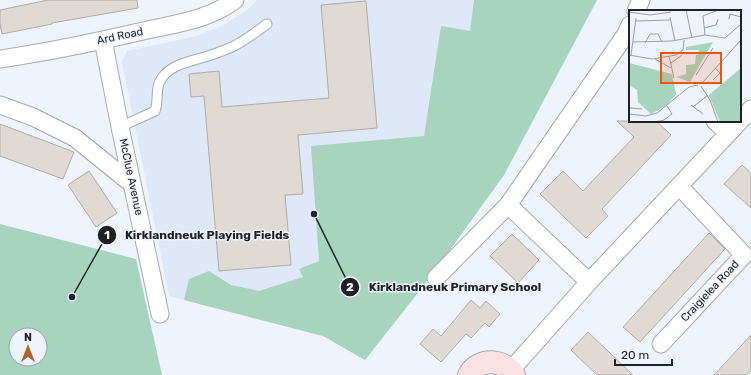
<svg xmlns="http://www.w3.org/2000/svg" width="751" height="375" font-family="Rubik,sans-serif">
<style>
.built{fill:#dfe8f6}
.green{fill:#a6d4be;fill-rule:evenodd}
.building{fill:#dfdad3;stroke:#b1aca6}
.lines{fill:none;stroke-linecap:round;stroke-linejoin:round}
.lane-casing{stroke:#a6aab1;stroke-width:11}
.street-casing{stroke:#a6aab1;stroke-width:19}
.secondary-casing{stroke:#a6aab1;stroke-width:24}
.lane{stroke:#fff;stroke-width:9}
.street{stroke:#fff;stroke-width:17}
.secondary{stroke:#fbe0e4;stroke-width:22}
.labels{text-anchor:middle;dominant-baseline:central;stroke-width:3;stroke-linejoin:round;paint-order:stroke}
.street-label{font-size:11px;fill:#1f2124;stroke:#eff3fb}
.inset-road{fill:none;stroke:#9c9fa5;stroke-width:1}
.view{fill:#e8590c;fill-opacity:0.15;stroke:#e8590c;stroke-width:2}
.inset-edge{fill:none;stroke:#1f2124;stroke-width:2}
.leader{fill:none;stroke:#1f2124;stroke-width:1.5}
.callout-dot{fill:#1f2124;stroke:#eff3fb;stroke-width:1.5}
.mark-label{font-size:12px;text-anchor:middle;font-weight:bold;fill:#fff}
.callout-label{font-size:12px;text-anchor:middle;font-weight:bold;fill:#1f2124;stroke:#eff3fb;stroke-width:3;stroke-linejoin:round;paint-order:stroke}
</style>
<rect width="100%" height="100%" fill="#eff3fb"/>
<path class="built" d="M257,0H597L504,175L365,360L323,336L169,296L122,62L127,51L196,36L222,26L247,10Z"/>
<path class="green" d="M474,0H597L504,175L432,275L365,360L323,336L184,300L189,279L209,271L231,285L259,291L303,277L299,269L319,261L311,146L424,136L441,26L470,31Z
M0,224L136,259L162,375H0ZM16,335H40V359H16Z"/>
<path class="building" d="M48,0H137L138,8L52,23V24L2,34L0,24V10Z
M366,1L377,128L298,135L303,194L285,195L291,265L219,271L204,96L191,97L189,74L219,71L222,107L329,98L321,5Z
M617,121H656L671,135L602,209L608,216L586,238L540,194L563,171L583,191L634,137Z
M0,124L74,152L63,179L0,156Z
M742,165L751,173V208L724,184Z
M89,171L117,213L96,227L68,185Z
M709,233L725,249L640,342L623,327Z
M512,234L539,260L518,283L490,256Z
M471,300L480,308L486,301L500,314L489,327L485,323L471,338L466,334L441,362L420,344L433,329L441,336Z
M588,332L633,375H597L571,350Z
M751,335V371L747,375H714Z"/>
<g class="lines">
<g class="lane-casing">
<path id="lane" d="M120,127L155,111C159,101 155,91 160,81C169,64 192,61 208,56C217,53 226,50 234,46C246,40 256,32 267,24"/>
</g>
<g class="street-casing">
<path id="street" d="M636,11L641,0
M103,40L120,127L160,314
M0,59C48,52 96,42 143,31C174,24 209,20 235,0
M0,105L33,117L75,138L132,184
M715,121L728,133
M740,121L751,109
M508,205L589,282
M436,278L508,205L626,34L630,25
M661,344L744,255L679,186
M511,370L589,282L740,121"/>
</g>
<g class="secondary-casing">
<path id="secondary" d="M469,375C479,357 504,359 514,375"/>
</g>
<use href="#lane" class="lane"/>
<use href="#street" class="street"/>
<use href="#secondary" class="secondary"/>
</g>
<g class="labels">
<g class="street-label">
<text transform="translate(120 36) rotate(-12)">Ard Road</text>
<text transform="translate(131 177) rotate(78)">McClue Avenue</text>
<text transform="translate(710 291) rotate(-47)">Craigielea Road</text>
</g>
</g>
<g transform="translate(629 10)">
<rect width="112" height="112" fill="#eff3fb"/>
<path d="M84,32L61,72L47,67L57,64V55L66,54L67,45H69L70,40H57V37ZM0,53L43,64L47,84L38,95L22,104L9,92L8,80L0,75ZM112,58V112H91L80,85Z" fill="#a6d4be"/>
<path class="inset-road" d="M57,0L63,28M0,2L21,5L42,2M41,7L46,31M100,9L101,4L112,7M7,11L41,10M75,18L87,15L89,9M76,25L74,6L89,0M96,28L112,14M4,32L43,31L76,25L96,28M16,33L21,24H29L33,32M0,45L23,49L47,45L54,40L55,30M2,45L7,8M40,46L45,68M26,49L42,58M42,53L53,45M67,65L84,38M84,70L91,63L86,58M73,73L112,30M72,76L81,90L89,112M62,95L74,104M64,97L79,85M1,98L13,99M0,104L17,106L28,103L60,77L69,75M26,112L35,110L43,104L38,96"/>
<path class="view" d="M32,43H92V73H32Z"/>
<rect width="112" height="112" class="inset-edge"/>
</g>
<path class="leader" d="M72 297L107 235M314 214L350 287"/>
<g class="callout-dot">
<circle cx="72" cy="297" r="4"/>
<circle cx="314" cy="214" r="4"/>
<circle cx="107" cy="235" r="10"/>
<circle cx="350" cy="287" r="10"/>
</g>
<g class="mark-label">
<text x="107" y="239">1</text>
<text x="350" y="291">2</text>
</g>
<g class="callout-label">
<text x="207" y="239">Kirklandneuk Playing Fields</text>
<text x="455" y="291">Kirklandneuk Primary School</text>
</g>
<g transform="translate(28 347)"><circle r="19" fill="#eff3fb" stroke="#9c9fa5"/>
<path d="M0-3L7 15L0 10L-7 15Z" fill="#a86732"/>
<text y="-6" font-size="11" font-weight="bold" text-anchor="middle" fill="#1f2124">N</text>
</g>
<path d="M615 359v6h57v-6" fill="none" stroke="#1f2124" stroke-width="2"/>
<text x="621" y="359" font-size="12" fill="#1f2124" stroke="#eff3fb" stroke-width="3" paint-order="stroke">20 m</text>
</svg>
